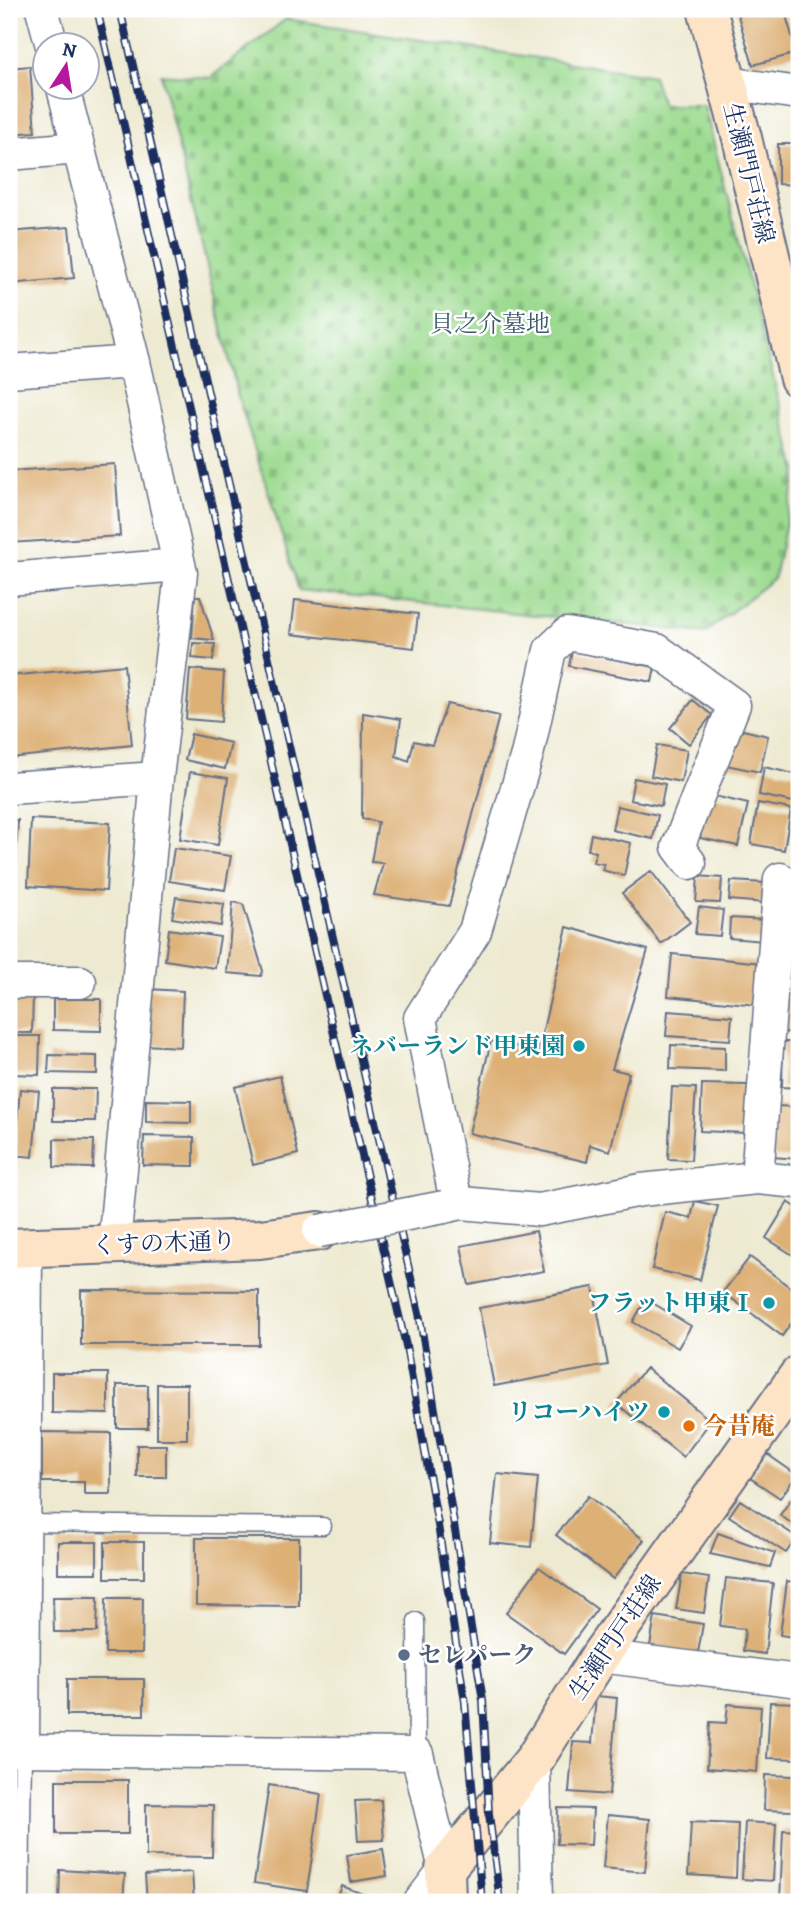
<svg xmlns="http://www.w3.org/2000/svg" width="808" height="1911" font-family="Alegreya,'Noto Serif JP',serif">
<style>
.cemetery{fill:url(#cemetery-stones);stroke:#5c8577;stroke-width:2}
.building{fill:#ddb076}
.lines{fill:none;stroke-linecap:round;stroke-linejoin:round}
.lane-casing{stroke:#657087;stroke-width:19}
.street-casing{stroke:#657087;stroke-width:35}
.secondary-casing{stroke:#657087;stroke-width:42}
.lane{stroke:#fff;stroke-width:16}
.street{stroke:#fff;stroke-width:32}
.secondary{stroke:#fee4c6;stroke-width:38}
.rail-casing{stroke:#1b2f5e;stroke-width:8}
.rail{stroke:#fff;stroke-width:5;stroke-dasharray:16;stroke-linecap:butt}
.street-bridge-casing{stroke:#657087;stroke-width:35;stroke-linecap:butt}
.street-bridge{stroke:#fff;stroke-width:32}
.culture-dot{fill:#0f9aa8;stroke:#fff;stroke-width:2.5}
.food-dot{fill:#e8710a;stroke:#fff;stroke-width:2.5}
.service-dot{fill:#5c6f8a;stroke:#fff;stroke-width:2.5}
.labels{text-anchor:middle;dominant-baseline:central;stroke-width:5;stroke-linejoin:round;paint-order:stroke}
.street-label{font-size:24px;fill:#1b2f5e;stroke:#fff}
.park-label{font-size:24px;fill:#3b5a6a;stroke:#fff}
.culture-label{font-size:24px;font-weight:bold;fill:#0d838f;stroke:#fff;text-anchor:end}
.food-label{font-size:24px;font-weight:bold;fill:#c56008;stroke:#fff;text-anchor:start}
.service-label{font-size:24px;font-weight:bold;fill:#4e5e75;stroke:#fff;text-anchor:start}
</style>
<defs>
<pattern id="cemetery-stones" width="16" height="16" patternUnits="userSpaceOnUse" patternTransform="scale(1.75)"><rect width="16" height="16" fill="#9cdb90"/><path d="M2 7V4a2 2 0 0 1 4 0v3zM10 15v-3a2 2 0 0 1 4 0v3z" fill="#86bc7f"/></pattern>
</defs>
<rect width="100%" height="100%" fill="#fff"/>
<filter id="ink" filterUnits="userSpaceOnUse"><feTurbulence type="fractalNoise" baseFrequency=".0143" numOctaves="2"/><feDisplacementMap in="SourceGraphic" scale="14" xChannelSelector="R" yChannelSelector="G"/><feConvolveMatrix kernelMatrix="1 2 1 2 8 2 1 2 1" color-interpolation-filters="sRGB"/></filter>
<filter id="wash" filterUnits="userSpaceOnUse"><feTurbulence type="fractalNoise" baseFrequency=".00686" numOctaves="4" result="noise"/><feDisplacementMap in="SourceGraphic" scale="28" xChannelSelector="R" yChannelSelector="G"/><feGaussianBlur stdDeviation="1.57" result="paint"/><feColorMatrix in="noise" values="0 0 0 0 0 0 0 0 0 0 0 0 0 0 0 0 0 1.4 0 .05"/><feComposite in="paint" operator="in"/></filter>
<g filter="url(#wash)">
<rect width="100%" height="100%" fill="#eeead2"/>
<path class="cemetery" d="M286,19L653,76L662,105H704L797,471L774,578L705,633L299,590L238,396L161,74L210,78Z"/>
<g id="blocks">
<path class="building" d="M736,9H784L797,53L753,65Z
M30,66L35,132L9,134V68Z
M778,144H799V185L778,184Z
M69,227L74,278L9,284V232Z
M115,464L120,536L9,543V471Z
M195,596H200L214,640L192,638Z
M295,600L418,614L414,648L291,634Z
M193,643L215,644L213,660L192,658Z
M572,651L655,667L652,682L569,666Z
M124,665L132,745L9,758V676Z
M190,669L224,672L221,722L186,719Z
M693,700L712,715L689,744L670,728Z
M447,704L499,716L449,906L374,895L383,863L371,862L378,822L362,819L363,713L401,719L396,756L409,761L414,741L432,745Z
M743,730L768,736L760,772L726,765L730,747Z
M191,734L231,743L225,769L185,760Z
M657,745L687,750L681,782L651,776Z
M764,767L799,775L793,802L759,795Z
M190,772L228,778L218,845L180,839Z
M634,778L665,784L661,806L630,800Z
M710,795L748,804L738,846L700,838Z
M758,803L791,809L784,850L751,844Z
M617,806L658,815L653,839L612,830Z
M31,819L110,823L106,891L28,886Z
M9,820H18L15,866H9Z
M591,834L631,843L624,876L602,870L604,864L593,862L596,852L588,850Z
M174,848L231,856L225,890L169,881Z
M651,871L690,922L661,944L622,893Z
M698,876L722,878L720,903L696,902Z
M731,881L766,883L765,903L729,900Z
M176,897L224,904L221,926L172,918Z
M233,902L243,904L263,971L261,976L227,973Z
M699,907L723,910L720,936L695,934Z
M792,907H799V951L791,950Z
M730,918L766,920L764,941L729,938Z
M567,927L648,950L612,1069L629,1073L610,1151L590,1145L587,1162L469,1133L491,1041L538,1051Z
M169,929L220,937L215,968L165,960Z
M672,954L762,963L757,1005L668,996Z
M788,958H799V989H787Z
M147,989L183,991L181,1047L144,1045Z
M9,994L33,995L32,1033H9Z
M784,996L799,997V1033L783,1032Z
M53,999H101V1031L53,1030Z
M668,1011L732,1016L730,1040L666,1036Z
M13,1036H40L39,1075L12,1074Z
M783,1042H799V1088L782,1087Z
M671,1045L725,1047V1071L670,1069Z
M49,1055L97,1056V1074L48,1073Z
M280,1076L298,1154L253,1165L235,1087Z
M702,1084L748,1085L746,1133L700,1131Z
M672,1087L696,1088L691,1160L668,1159Z
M20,1089L39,1091L33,1157L14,1155Z
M53,1089H96L95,1121H53Z
M146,1100L191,1101V1123L146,1122Z
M776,1106L799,1107V1159L772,1157Z
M144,1136L194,1137V1166L143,1165Z
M54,1139L94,1140L93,1168L54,1167Z
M695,1201L718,1206L700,1280L652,1269L665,1212L691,1218Z
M788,1202L799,1209V1259L766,1238Z
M536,1231L544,1271L469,1285L461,1246Z
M750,1257L799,1294V1312L782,1336L723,1292Z
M593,1287L608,1365L494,1386L479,1308Z
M81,1290L259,1291V1345H81Z
M646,1299L691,1326L678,1348L633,1322Z
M646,1368L711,1421L683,1457L616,1403Z
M52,1373H108V1414L52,1413Z
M157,1384H187V1439H157Z
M117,1385H148V1428H117Z
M42,1432L111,1433V1494H84V1482H42Z
M137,1445H166V1477H137Z
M767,1454L797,1475L780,1498L750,1478Z
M497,1474L538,1478L531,1547L490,1543Z
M799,1488V1521L795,1526L780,1515Z
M588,1496L644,1540L613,1579L556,1535Z
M740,1500L797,1537L786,1553L729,1516Z
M718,1533L775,1553L770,1567L710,1554Z
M196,1538H299V1606L196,1605Z
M58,1542H97V1573H58Z
M105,1542H144V1578H105Z
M539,1567L597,1609L564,1654L506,1613Z
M682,1574L709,1578L704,1613L676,1609Z
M726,1578L773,1583L765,1654L743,1651L745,1629L720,1626Z
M787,1581L799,1583V1638L780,1635Z
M53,1597H98L97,1632H54Z
M106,1598H143L142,1653H105Z
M655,1616L703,1624L698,1653L650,1646Z
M67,1679H144V1715H67Z
M596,1696L617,1698L609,1795L569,1792L573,1742L592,1743Z
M770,1702L799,1703V1759L767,1758Z
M728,1704L761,1707L757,1772L707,1768L710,1722L726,1723Z
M765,1775L794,1776L793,1811L764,1810Z
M56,1780H128V1834H56Z
M269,1785L321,1794L307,1891L254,1883Z
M381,1800L384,1840L358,1841L355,1801Z
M146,1804L213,1805L212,1857L146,1856Z
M558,1808L593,1809L591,1845L557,1844Z
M608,1815L650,1819L645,1872L603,1868Z
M691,1822L738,1824L736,1878L688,1875Z
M745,1822L776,1824L773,1881L742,1879Z
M783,1830L799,1831V1902H780Z
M383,1849L387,1876L351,1882L347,1855Z
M60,1870L125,1874L123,1902H59Z
M192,1872L194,1902H147L145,1875Z
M342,1886L373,1898L372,1902H336Z"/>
</g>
</g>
<g filter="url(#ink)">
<use href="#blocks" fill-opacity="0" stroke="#657087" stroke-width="2"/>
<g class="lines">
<g class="lane-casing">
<path id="lane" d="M24,1523L323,1526
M416,1621L417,1754
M21,1902L23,1751"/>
</g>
<g class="street-casing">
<path id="street" d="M42,9L52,46
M727,83L799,93
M63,88L134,362L181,573L157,778L114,1245
M9,154L78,148
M9,371L134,362
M9,579L179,565
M9,788L157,778
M9,982H80
M757,1178L780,879
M462,1203L454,1192L420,1018L475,931L528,751L550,650L567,634L657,650L734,705L678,847L690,863
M444,1207L462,1203L539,1210L641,1190L757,1178L799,1182
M600,1656L799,1681
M9,1750L417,1754L445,1869L420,1902
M23,1751L26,1248
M534,1760L537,1902"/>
</g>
<g class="secondary-casing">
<path id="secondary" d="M707,9L742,138L799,378
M9,1248L260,1239L319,1231
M446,1902L445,1869L534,1760L600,1656L799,1375"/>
</g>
<use href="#lane" class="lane"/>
<use href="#street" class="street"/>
<use href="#secondary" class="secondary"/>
<g class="rail-casing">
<path id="rail" d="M97,9L406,1346L438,1525L465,1702L482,1902
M120,9L419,1313L483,1700L489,1814L500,1902"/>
</g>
<use href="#rail" class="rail"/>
<g class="street-bridge-casing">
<path id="street-bridge" d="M319,1231L444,1207"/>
</g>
<use href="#street-bridge" class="street-bridge"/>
</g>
</g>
<g class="culture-dot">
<circle cx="579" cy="1046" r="7"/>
<circle cx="769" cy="1303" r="7"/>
<circle cx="664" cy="1412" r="7"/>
</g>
<circle class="food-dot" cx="689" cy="1426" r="7"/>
<circle class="service-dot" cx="404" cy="1655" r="7"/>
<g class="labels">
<g class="street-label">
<text transform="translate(749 173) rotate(76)">生瀬門戸荘線</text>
<text transform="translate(164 1243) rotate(-2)">くすの木通り</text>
<text transform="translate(615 1637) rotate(-56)">生瀬門戸荘線</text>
</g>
<g class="park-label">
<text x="490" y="324">貝之介墓地</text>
</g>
<g class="culture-label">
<text x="565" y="1046">ネバーランド甲東園</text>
<text x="755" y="1303">フラット甲東Ⅰ</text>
<text x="650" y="1412">リコーハイツ</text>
</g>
<g class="food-label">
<text x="703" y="1426">今昔庵</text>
</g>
<g class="service-label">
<text x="418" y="1655">セレパーク</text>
</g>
</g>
<rect width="808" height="1911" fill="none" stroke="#fff" stroke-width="35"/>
<g transform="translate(66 66) rotate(12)"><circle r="33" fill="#ffffff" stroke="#a4acbf" stroke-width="2"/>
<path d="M0-5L12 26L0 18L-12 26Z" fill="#b5179e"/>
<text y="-10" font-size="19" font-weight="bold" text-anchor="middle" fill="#1b2f5e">N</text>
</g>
</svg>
